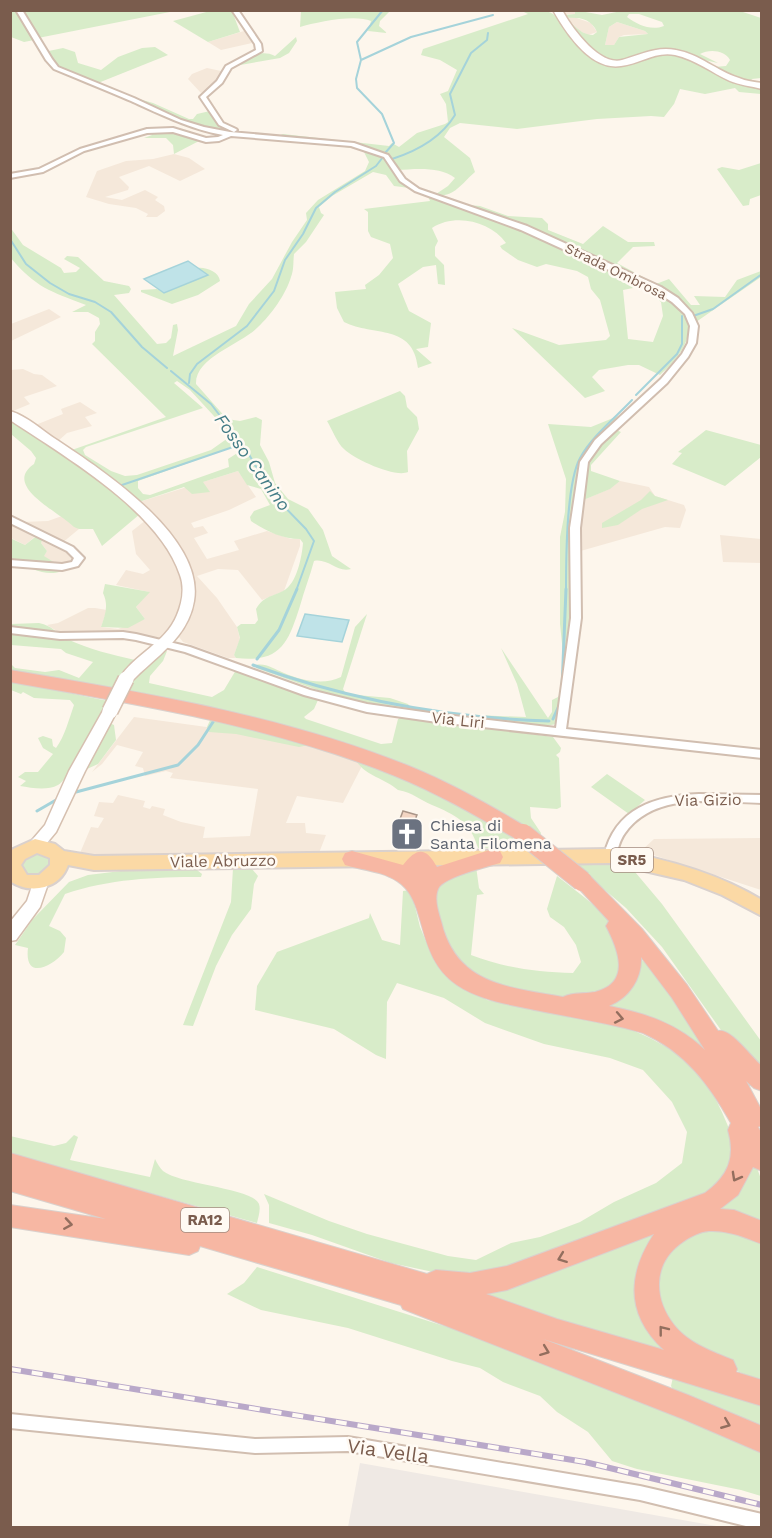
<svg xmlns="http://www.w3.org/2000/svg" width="772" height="1538" font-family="'Work Sans',sans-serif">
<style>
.residential{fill:#f5e8da}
.industrial{fill:#efe9e4}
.green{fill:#d8ecc9;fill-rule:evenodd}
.water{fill:#bfe3e8;stroke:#a5d3da;stroke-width:1.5}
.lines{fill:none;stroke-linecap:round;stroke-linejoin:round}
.stream-far1{stroke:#a5d3da;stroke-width:2}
.stream{stroke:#a5d3da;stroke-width:3}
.street-casing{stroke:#d1beb0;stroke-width:4}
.secondary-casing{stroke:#d6c0b0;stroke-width:3}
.primary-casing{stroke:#dad1cd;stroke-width:4}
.highway-casing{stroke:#dad1cd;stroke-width:2}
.street{fill:#fff;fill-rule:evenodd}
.secondary{fill:#fff;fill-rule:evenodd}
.primary{fill:#fbd9a5;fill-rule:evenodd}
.highway{fill:#f7b7a3;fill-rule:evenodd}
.rail-casing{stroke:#b9a8c9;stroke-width:6}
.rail{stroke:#fffaf3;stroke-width:4;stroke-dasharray:11;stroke-linecap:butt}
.secondary-bridge-casing{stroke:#d6c0b0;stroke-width:18;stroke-linecap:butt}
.highway-bridge-casing{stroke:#dad1cd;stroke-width:22;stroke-linecap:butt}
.secondary-bridge{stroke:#fff;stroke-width:15}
.highway-bridge{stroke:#f7b7a3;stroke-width:20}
.wall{fill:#d1b7a8}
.shaded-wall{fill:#aa9588}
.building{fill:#f3d5c3;stroke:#aa9588;stroke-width:1.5}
.oneway{stroke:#936e5e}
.labels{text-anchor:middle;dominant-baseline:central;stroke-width:5;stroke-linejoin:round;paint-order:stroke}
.far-street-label{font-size:14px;fill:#7a5c4d;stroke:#fffaf3}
.shield{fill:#fffaf3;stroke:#a28b7f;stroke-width:1.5}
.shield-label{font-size:15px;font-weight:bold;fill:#7a5c4d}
.street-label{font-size:16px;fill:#7a5c4d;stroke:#fffaf3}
.worship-label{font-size:16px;fill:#5b616d;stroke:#fffaf3;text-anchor:start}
.water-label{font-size:18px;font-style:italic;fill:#437c86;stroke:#fffaf3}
.near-street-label{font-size:20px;fill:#7a5c4d;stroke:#fffaf3}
</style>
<rect width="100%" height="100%" fill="#fdf6ec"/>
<path class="residential" d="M559,11H575L576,14H565L591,23L597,32L588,35L578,30L570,21L563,19Z
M617,22L645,31L648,34L624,35L619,37L614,45H605L609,27Z
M244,31L252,43L221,50L208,42Z
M207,68L221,71L220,78L218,82L201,93L188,79L192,74Z
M174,154L189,158L205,169L180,181L149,166L119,177L129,187L128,190L105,197L122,200L145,190L158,197L155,200L164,206L165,211L157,217H146L148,214L136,208L109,204L86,197L97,171L126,161L153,159Z
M49,309L61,317L11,341V324Z
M23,369L34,374L42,375L57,386L24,397L30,404L13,411L11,409V370Z
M80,402L97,413L85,417L92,426L67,433L57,442L33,426L63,414L61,409Z
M238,471L256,497L229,510L191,523L194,528L203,526L208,533L194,538L207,559L239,550L234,541L267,531L291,539H300V546L284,591L262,600L238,570L218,569L197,576L217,598L237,627L240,639L234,655L236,658H228L183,642L179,637L192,588L191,570L180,551L139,502Z
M620,481L649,487L655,496L684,505L686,510L680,528L665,527L577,552L581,501L609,489Z
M62,516L79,529L62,543L21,522L48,521Z
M10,520L37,533L77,555V559L60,567L43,556L47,551L41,543L43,538L41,535L38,534L25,545L11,538Z
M146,520L178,565L183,580L178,615L168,633L159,642L143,637L63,635L47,625L58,623L88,608H95L107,610L101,627L118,629L145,619L136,607L149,592L116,585L126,570L143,574L150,570L136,554L132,531Z
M720,535L761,539V563L723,562Z
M134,717L250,733L309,745L364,762L343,803L297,796L286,823H305L306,833L326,835L319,853L85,857L80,853L91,827L98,828L104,818L94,816L99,802L113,803L118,795L145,801L143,807L150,809L152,806L165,809L163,815L181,822L205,827L203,838L250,836L258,789L170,778L173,773L166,771L145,776L143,768L135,766L143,752L117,745L102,764L92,772Z
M761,838V890L641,851L654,839Z"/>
<path class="industrial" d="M360,1463L722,1527H348Z"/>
<path class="green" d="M575,10L602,15L626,10H737L761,18V78L752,79L750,82L732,76L714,67L726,66L730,60C725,50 709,49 700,54L718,63L658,50L615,62L597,56L563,19C575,23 578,34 593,35L597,32C591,18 579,17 565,18L563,15L575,14ZM629,14H639L662,22L664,26C651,31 638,25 627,17ZM617,22L645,31L648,34L619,37L614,45H605L609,27Z
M10,11H15L34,40L24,42L11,37Z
M20,11H175L38,38Z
M210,11H232L240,32L208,42L173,21Z
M301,11H390L380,21L379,26L387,33L368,31L371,21C355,14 317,22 300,27Z
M522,11C537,11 552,7 559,21L589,55L606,64L665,53L685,56L709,68L761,87V94L739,92L735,88L705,94L680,89L674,104L664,117L651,116L597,119L517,129L460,123L450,128L444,137L470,158L475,172C463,182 452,200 436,194L448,186L455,178C440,166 415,169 397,170L387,156L376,149L352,143L278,136L283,134L389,146L392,143L399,147L417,133L445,124L448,122L446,104L440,94L448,91L457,70L440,60L421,55L423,49L528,14Z
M296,37L297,41L289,53L280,58L229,67C243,60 259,48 275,56Z
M155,47L168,55L98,83L59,69L44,52L63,48L75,52L78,63L101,70L118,57L142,48Z
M132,97L153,103L189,119H193L197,114L210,111L215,121L232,130C203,136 158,110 132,97Z
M166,130L199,141L174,154L173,145L166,138H144L152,135L151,133Z
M234,135L349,145L384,158L394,174L410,188L394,186L386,175L373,172L332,196L319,207L321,213L324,215L306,242L294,254C293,262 294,270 291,277C286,294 271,315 258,327C242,344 195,357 196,384L227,419L240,421L256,417L262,420L260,445L269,462L275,483L288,499L308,509L323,530L332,556L351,569C337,573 328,558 314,561C310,576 304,591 300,606C288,643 281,663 236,658L234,655L240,638L237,627L241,624H255L258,620L256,609C264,596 271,597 283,591C297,584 302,556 303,543L300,539C282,539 266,531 251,521L250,517L254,511L270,505L261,489L247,485L238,471L203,482L210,492L192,494L184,487L139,502L69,451L166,417L92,344L95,341V332L100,324L99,318L88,312H72L86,305C50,291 36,288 10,257V227L23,245L61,268L64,273L76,272L80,268L64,259L67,256L78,257L104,281L129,286L131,289L129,293L114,295L157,344L166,343L171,338L173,325L177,324L178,330L173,356L236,326L249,304L272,279L292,242L307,220L306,213L318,200L365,171L369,162L363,150C332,144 249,132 221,140ZM177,381L190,390L224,427L223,430L228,438L211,450L137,475L125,476L111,471L85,455L83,450L86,447L203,408L174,383ZM231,442L239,452L228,459L229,467L150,495L143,494L138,488V481L233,447Z
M761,163V195L750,199L749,205L743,206L717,169L722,167L739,170Z
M427,194L523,228L667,298C704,322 687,351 660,375L639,365H628L599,370L592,377L605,391L585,398L512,328L559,345L606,340L610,336L600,300L591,289L588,277L577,271L546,264L537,267L518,260L502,249L500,246L506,243C490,221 455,213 432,228L438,241L435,247V256L444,265L445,285L438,284L436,265L423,267L398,284L409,311L431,323L428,347L416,349L432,363L418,368C413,323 374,337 344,322L337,308L335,292L366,289L365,285L379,275L393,258L390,244L371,237L368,231V212L364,209L430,201ZM638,287L646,289L661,302L663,316L653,342L628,339L623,290Z
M468,205L480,206L508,216L542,218L548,224V230L583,244L603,226L628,242H654L655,246L633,247L617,263L656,284L669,279L691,305H700L694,296L725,297L737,280L761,271V277L696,322L667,293L545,234Z
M198,268C206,267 219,272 220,281L198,295L172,304L141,292V290L157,289L164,293L208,275Z
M400,391L405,396L407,407L417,417L419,429L407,451L408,472C395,478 354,459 344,449C337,443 332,429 327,421Z
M10,416L106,484L140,514L102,546L93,529H79L74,527C58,511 2,486 34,464L36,458L31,451L11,434Z
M618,416L581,462L576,478L570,545L569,642L565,673L560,624V537L565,512L566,479L548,424L591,427Z
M614,429L621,432L591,465V471L620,481L610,489L581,501L585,463Z
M706,430L761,445V457L725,486L672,464L682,453L678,452Z
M650,491L655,496L668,500L642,509L618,525L602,528V523L641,500Z
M39,534L43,538L41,543L47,551L44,556L63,568L72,566C47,582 37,566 11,565L10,538L25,545Z
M105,584L150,592L136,607L145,619L128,628L101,627C105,615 109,606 103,593Z
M367,614L343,689L346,694L390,698L408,704L411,708L474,715L526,717L517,684L501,648L548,718L552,712V700L558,697L563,690L557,724L545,726L523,724L395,709L337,697L256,668V665C266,663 274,669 284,673C301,680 323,686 341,677L355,627Z
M39,623C53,626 56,633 67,639C88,649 113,655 135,660L114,691L11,672L10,663L15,668L45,672L59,670L79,678L93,662L66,653L61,649L11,645V624Z
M167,651L163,661L150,676L149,683L212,697L224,690L236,670L318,700L314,709L304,717L306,719L381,744L392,743L398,719L403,716L553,737L561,748L560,752L556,755L559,758L561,807L557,809L530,807L531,818L541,833L540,836L437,781L123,692C133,676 148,654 167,651Z
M10,681L108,701C99,719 72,777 58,785C47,791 32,788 20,786L26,781L18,777L25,772H38L53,754L43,748L38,738L43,736L52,739L53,746L56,748C65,736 69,719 74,705L70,700L34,698L23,692L21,694L11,690Z
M211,718L309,745L299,747L236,734L209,732L207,727Z
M107,722L114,725L116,740L98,764L87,769L83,767Z
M354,757C415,778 473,811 527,847L478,848C470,821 455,815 432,805C418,799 414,793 398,790C383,777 363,776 354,757Z
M607,774L645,800L629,814L591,787Z
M33,853L47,856C56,868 41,875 30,876L20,868L22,861Z
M572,862L630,866L662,904L761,1041V1075L733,1047L662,947L626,908Z
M476,866L479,888L484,894L477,895L471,955C505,968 537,972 573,973L581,962L576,945L564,927L550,917L547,909L557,876C578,893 619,920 624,948C626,958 618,975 615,985L578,1001L514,991L459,967L437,931L434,883Z
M233,868L252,869L258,876L254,884L251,909L232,935L216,966L193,1026L183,1025L231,902Z
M197,870L202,874L201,877C154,877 109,879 65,894L49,926L60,931L66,938L64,952C51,968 24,980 28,948L15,945L33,919L69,882L88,875L121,871Z
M411,890L420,927L431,953L450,977L487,1000L629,1029C651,1037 684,1055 699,1073C717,1096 730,1129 739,1156L718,1191L499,1274L466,1279L391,1263L312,1235L269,1223V1205L264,1194L329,1221L367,1234L448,1256L476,1260L511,1243L540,1237L580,1222L614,1202L656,1183L682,1163L687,1132L672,1102L643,1070L610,1058L544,1044L485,1023L444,998L397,983L387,1002L386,1059L376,1055L334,1029L255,1010L257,986L277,952L369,918L370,913L382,940L400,945L403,891Z
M638,957C674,984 693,1029 715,1067L592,1006Z
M74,1135L78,1137L70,1160L150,1177L155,1159C157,1163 160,1168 163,1171C181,1185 253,1188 259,1204C261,1210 258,1218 257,1223L11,1154L10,1136L54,1146L66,1143Z
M749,1146L761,1179V1229L701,1210Z
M666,1227L648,1245L638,1266L637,1303L671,1352L465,1295Z
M706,1230L742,1232L761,1243V1379L749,1376L705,1358L679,1342L655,1289L662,1261L685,1237Z
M257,1267L511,1347L761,1451V1496L741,1490L637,1469L612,1461L588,1432L557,1412L540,1396L503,1382L480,1368L452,1361L348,1328L261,1310L227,1294L244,1283Z
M673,1377L761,1403V1434L676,1395L671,1386Z"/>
<path class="water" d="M188,261L208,275L164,293L144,279Z
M305,614L349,620L342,642L297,636Z"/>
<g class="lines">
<path class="stream-far1" d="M361,60L357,42L383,10
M385,153L394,143L382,114L357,88L356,79L361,60L411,37L493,15
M392,159C417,151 441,138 455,115L450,94L471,53L487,40L488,33
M10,239L26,264L50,283L69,294L95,302L111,312L142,347L167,368
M693,316L713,309L762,274
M171,371L211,404L247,451L271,493L306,529L314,541L296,591
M189,383L190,374L197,364L247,326L274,291L285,260L303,234L316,208L335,192L376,166L383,157
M636,395L677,354L682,344V316
M122,485L233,447
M566,591C566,560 566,484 580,458C592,436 615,418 632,400"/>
<path class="stream" d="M257,659L279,630L297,589
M253,665C349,700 446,718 549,721
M562,688L566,589
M553,719L561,701
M76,792L178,765L198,745L213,722
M37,811L56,800"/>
<g class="street-casing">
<path id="street" d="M16,10H22L52,59L58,67L134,98L181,120L204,127L230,132L354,143L388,155L405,179L419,189L527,226L661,287L678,298L692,313L698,326L696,343L688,357L667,383L601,444L588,462L580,528L581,618L566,729L762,750V758L437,722L367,712L304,695L185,652L136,640L123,638L60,639L10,633V627L60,633L123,632L136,634L190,647L310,690L367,704L437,714L556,728L571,618L570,528L580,462L595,440L661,379L682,354L688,343L690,326L685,314L672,302L655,291L521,230L415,191L400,181L384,157L351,146L231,136L219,141L206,142L173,132L147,133L84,151L43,172L10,178V174L39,169L80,149L147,129L173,128L206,138L218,137L223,135C190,129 162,115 131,101C106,90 80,80 54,69L46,60Z
M232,10H238L261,44L262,51L231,68L222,83L206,97L223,123L236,129L237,130L234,132L219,125L200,97L217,81L226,66L256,50L255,44Z
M10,516L73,547L84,558L78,566L62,570L10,566V560L62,564L72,562L74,558L67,551L10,523Z
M699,794L762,795V803C716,802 655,791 625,833C619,841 618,850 614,859H606L604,856C615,808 655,796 699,794Z
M10,1414L255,1439L348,1437L640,1486L762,1514V1528H754L640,1500L348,1451L255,1453L10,1428Z"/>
</g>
<g class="secondary-casing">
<path id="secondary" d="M553,10H562C572,28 599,66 622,60C640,55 656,46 676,50C699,54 717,71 739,78C746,81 754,82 762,83V89C751,86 739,85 730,81C712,73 695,59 675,55C655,51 640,64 621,66C591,71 566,33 553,10Z
M10,411C27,416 43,431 57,440C102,470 205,537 194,601C188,638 155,657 131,682H121L119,679C134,654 166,643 177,615C182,603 185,588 180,575C159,511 64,456 10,420Z
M110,706L117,711L85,771L56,832L41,850H29L27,846L45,825L69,771L105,707Z
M41,875L47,877L49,881L40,907L16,940L10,941V922L27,901L35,877Z"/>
</g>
<g class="primary-casing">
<path id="primary" d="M35,839L55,844L64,851L94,856L610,849C662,858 716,872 762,900V916L722,895L684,880L610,863L94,870L68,865C60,889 30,895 10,881V853L13,849ZM37,853L50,858V865L39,875H27L21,865L25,859Z"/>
</g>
<g class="highway-casing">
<path id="highway" d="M10,670C145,693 281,715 409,766C451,783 491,806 530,829L533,834L530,839L523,842L516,839C477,816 437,793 395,776C272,726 141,705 10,682Z
M493,849L500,851L503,857L500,863C487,867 443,877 438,889C434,899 438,911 441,921C456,985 508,987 563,997C573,992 584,994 595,992C632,983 618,949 606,926L609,921L572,881L575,875L582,873L589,875L642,929L687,985L718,1031C730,1027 751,1057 762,1066V1091L754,1088L746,1081L762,1111V1125L758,1127L762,1134V1171L753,1167L738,1195L720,1209L734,1210L762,1221V1244C744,1237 728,1230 709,1231C698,1232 688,1238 680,1244C652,1265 654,1300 674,1325C688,1343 713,1352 733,1360L737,1369L736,1372L762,1380V1406L543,1339L688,1395L762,1426V1453L683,1419L403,1309L401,1305L200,1246L198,1251L189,1255L10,1227V1205L106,1219L10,1191V1153L427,1274L436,1270L470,1273L507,1266L705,1193C728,1176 736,1158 728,1130L731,1123C709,1084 685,1052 643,1033C609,1023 574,1018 540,1011C512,1005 481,1001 457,985C414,955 429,901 397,881C382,871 362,870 345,865L342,859L345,853L352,851L403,865C417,847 426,847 437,867ZM641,957L672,998L705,1050C678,1024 645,1013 609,1006C629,998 642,979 641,957ZM654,1234C627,1275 626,1315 664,1350L557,1319L486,1294L507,1290Z"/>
</g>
<use href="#street" class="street"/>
<use href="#secondary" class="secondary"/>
<use href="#primary" class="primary"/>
<use href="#highway" class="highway"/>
<g class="rail-casing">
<path id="rail" d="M10,1369L585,1462L762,1505"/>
</g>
<use href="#rail" class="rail"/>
<g class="secondary-bridge-casing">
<path id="secondary-bridge" d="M110,711L126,679"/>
</g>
<g class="highway-bridge-casing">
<path id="highway-bridge" d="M523,834L582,881"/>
</g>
<use href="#secondary-bridge" class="secondary-bridge"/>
<use href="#highway-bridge" class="highway-bridge"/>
</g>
<path class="wall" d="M397,827L417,828L410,843L397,840Z"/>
<path class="shaded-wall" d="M417,815V828L410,843V830Z"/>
<path class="building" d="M403,811L417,815L410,830L397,827Z"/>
<defs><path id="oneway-chevron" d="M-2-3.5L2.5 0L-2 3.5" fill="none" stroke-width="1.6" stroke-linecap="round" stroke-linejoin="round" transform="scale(1.5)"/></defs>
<g class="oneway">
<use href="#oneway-chevron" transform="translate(619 1018) rotate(11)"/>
<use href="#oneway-chevron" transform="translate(736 1177) rotate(119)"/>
<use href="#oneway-chevron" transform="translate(68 1224) rotate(9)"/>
<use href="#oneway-chevron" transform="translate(562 1258) rotate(159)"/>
<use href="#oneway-chevron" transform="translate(663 1330) rotate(-128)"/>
<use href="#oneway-chevron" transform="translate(545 1351) rotate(21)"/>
<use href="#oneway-chevron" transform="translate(726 1424) rotate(22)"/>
</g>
<defs>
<g id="church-square" transform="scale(1.725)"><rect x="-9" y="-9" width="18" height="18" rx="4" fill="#6b7280" stroke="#fffaf3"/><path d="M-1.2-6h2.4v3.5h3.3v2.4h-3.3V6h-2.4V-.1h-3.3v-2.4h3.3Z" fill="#fff"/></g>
</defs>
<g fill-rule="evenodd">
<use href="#church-square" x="407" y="834"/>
</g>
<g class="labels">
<g class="far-street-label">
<text transform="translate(616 271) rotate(26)">Strada Ombrosa</text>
</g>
<g class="shield">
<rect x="611" y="848" width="42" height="24" rx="4.5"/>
<rect x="181" y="1208" width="48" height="24" rx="4.5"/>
</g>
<g class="shield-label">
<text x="632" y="860">SR5</text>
<text x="205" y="1220">RA12</text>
</g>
<g class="street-label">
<text transform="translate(458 720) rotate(6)">Via Liri</text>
<text transform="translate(708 800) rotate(-1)">Via Gizio</text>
<text transform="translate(223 861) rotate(-1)">Viale Abruzzo</text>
</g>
<g class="worship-label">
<text x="430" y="825">Chiesa di<tspan x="430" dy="18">Santa Filomena</tspan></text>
</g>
<g class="water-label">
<text transform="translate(253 462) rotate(54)">Fosso Canino</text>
</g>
<g class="near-street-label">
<text transform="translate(388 1451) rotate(8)">Via Vella</text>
</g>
</g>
<rect width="772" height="1538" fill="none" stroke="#7a5c4d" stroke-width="24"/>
</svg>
